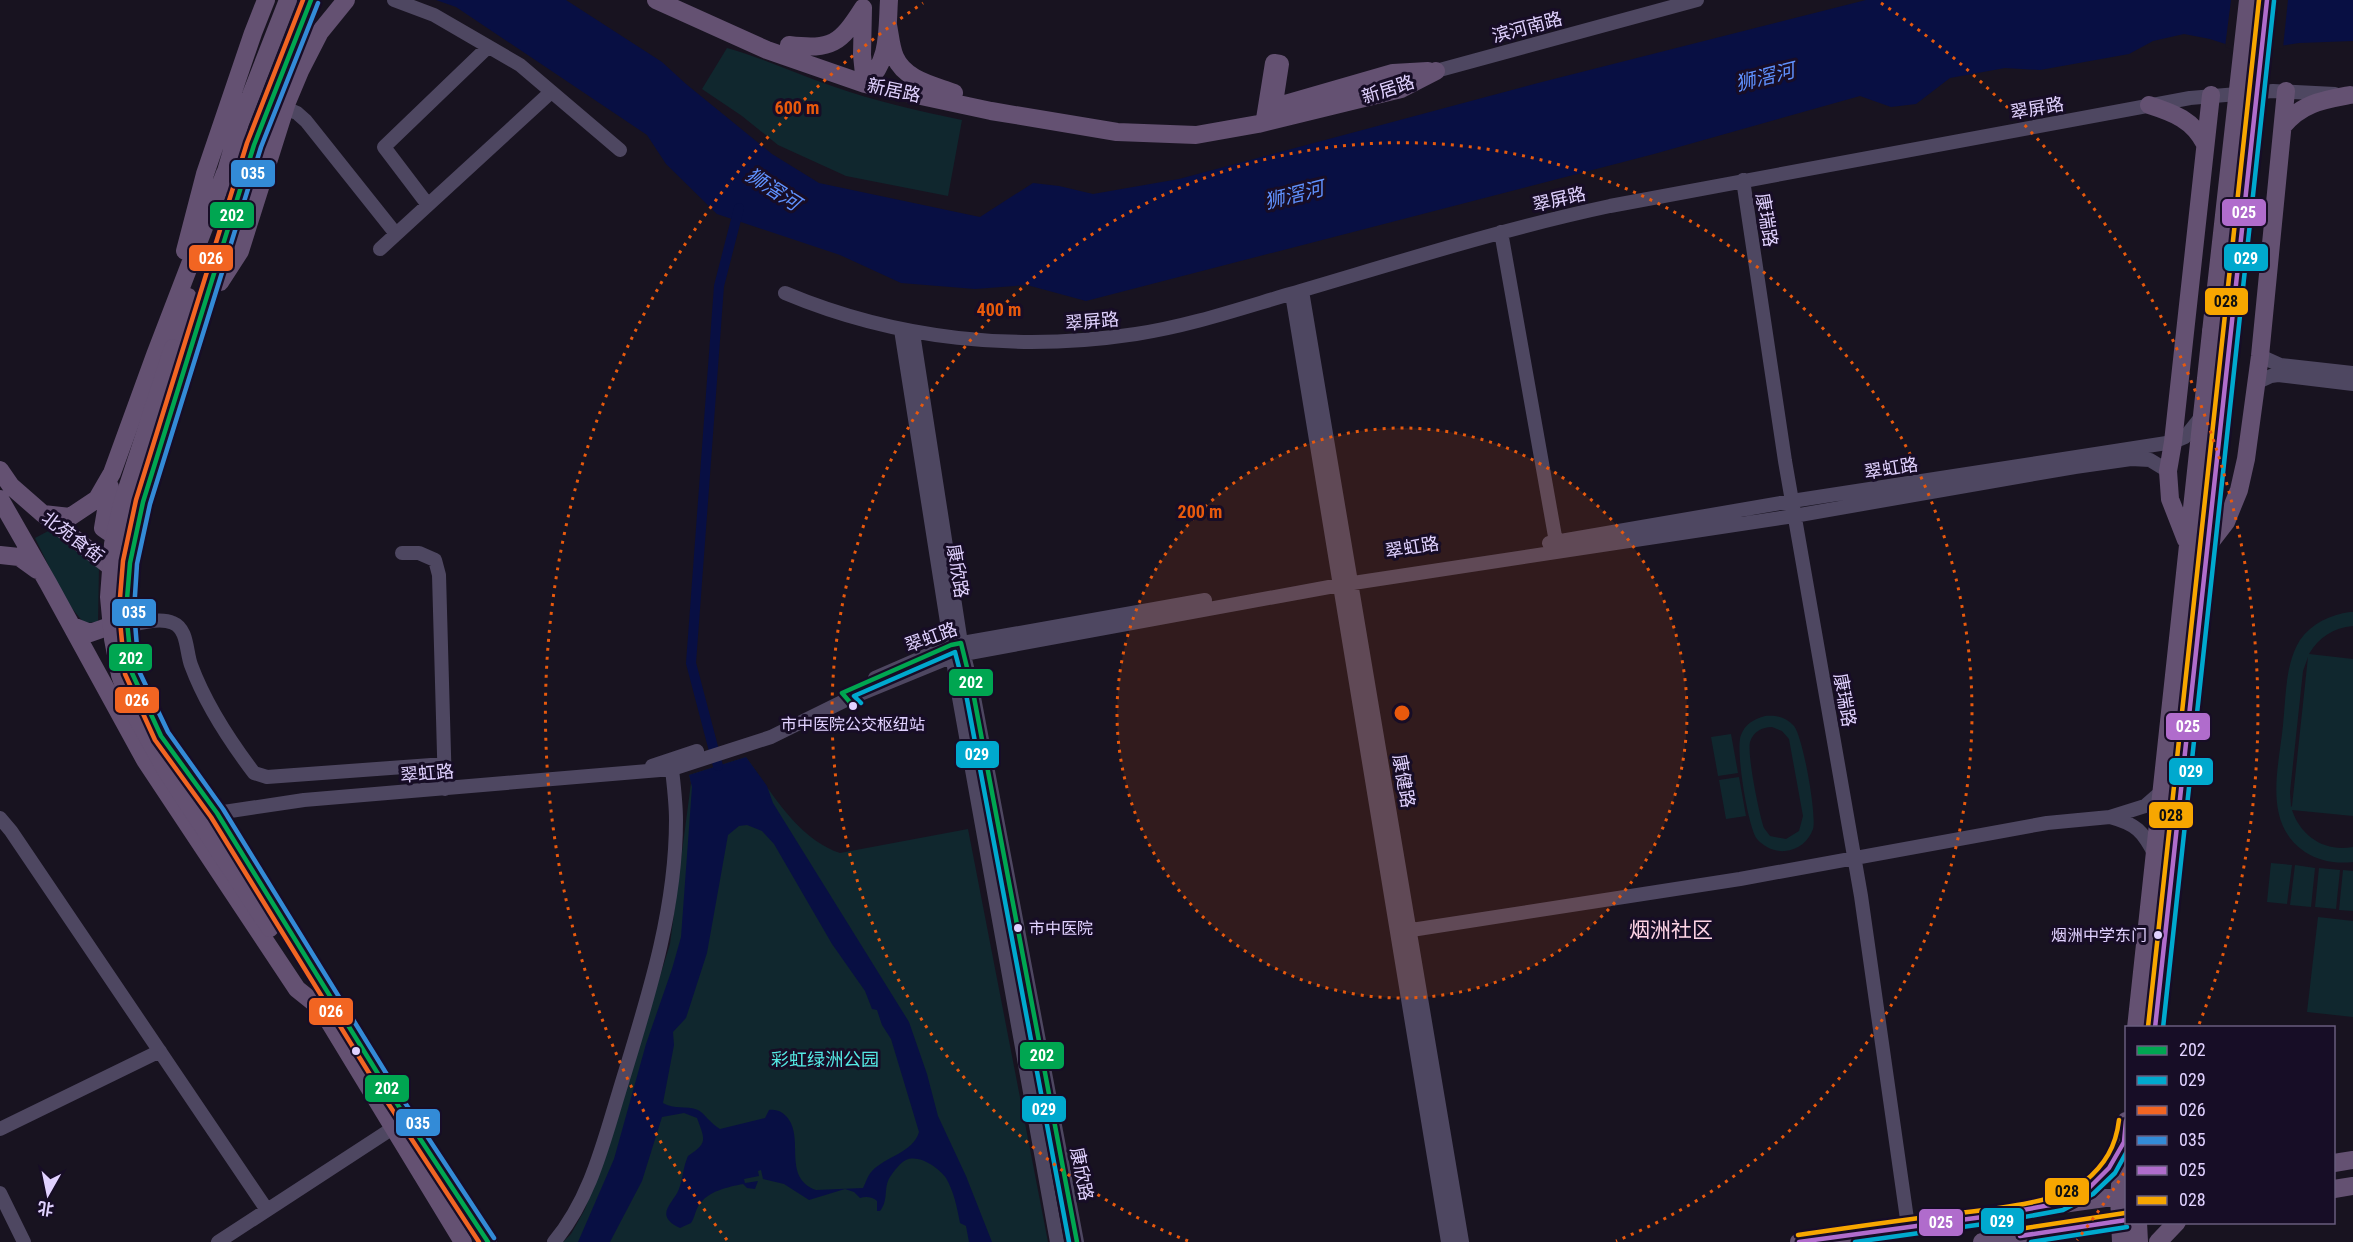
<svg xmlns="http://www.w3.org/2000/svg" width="2353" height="1242" font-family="'Roboto Condensed','Noto Sans SC',sans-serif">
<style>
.green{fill:#10272e;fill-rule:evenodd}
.water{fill:#080f43;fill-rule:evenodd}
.pier{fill:#181320}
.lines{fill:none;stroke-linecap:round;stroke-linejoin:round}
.canal{stroke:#080f43;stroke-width:10}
.minor{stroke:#4e4761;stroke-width:14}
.major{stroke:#645172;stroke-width:18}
.major-bridge{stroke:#645172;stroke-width:18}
.bus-1-casing{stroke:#170d26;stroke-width:9}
.bus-2-casing{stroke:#170d26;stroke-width:9}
.bus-3-casing{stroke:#170d26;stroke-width:9}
.bus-4-casing{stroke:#170d26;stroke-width:9}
.bus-5-casing{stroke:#170d26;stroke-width:9}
.bus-6-casing{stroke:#170d26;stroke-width:9}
.bus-1{stroke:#00a651;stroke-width:4.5}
.bus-2{stroke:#00a9ce;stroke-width:4.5}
.bus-3{stroke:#f26522;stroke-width:4.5}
.bus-4{stroke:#338bd7;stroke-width:4.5}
.bus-5{stroke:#b06ccc;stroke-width:4.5}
.bus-6{stroke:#f7a600;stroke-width:4.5}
.ring{fill:none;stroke:#e8590c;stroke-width:3;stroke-dasharray:3 6}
.bus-dot{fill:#e1d2ff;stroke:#170d26;stroke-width:2}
.labels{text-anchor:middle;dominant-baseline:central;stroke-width:6;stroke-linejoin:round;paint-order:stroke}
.bus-label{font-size:16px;fill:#e1d2ff;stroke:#170d26}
.street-label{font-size:18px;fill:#e1d2ff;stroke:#170d26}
.park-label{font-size:18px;fill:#54e9e4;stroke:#170d26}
.water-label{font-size:20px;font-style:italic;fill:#6092ff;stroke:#170d26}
.quarter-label{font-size:21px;fill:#ffd4e6;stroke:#170d26}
.centre{fill:#e8590c;stroke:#170d26;stroke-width:3}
.ring-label{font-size:18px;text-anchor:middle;font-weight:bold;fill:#e8590c;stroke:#170d26;stroke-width:6;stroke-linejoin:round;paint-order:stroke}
.line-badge{stroke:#170d26;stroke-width:2}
.badge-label{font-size:16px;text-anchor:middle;font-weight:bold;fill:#fff}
.pale-badge-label{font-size:16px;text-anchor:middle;font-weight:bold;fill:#111}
</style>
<rect width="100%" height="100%" fill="#181320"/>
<path class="green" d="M727,48C763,58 797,74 832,86C875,101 918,111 962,120L948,196L846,176L778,145L742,116L702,89Z
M52,529L99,567L98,622L84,623L66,601L35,538Z
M2350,612H2353V626C2333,628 2319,637 2309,654L2353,659V816L2292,810C2301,837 2325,852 2353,847V862C2336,864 2319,861 2305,852C2262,823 2279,767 2283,725C2286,697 2285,664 2300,640C2312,623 2330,615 2350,612ZM2308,657L2292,806L2291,807L2290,792L2303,671Z
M1765,716C1776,715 1786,717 1794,726C1803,737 1817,816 1813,829C1809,841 1798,850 1785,851C1775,852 1764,847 1757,839C1748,828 1735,748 1741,735C1745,724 1754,719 1765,716ZM1772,727L1782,731L1789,739L1803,816L1799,831L1786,839L1770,836L1764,828C1759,814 1747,754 1750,742C1753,732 1762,727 1772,727Z
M1731,734L1738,773L1718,776L1711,737Z
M746,757C772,793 797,838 840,853L968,829L1048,1242H563L571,1234L585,1209L607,1147L670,944L691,783L689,775Z
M1739,777L1746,816L1726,819L1719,780Z
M2271,863L2292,865L2287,904L2267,902Z
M2295,865L2315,868L2311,907L2290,905Z
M2319,868L2340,870L2336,909L2315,907Z
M2343,870L2353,871V911L2339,910Z
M2318,917L2353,921V1017L2307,1012Z"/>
<path class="water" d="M436,0H566L662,62L686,84L772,154L819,183L980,217L1033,183L1059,186L1093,194L1179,179L1538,83L1866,0H2353V41L2299,43L2247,51L2210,39L2184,34L2153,41L2129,54L2040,70L2005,68L1950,78L1916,104L1891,107L1860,96L1654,154L1086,301L1027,285L975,289L901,283L840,255L717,214L666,164L647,135L456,7Z
M746,757L767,786L773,803L909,1022L927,1074L938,1116L966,1176L992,1242H969L966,1226L960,1223C957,1207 954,1192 946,1178C939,1168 919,1154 906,1160C900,1163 894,1171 890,1177C883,1188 889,1200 880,1211H877V1201C873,1197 866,1196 860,1198L854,1192L845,1189L809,1200L784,1184L763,1179L761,1170L758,1171L759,1176L744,1179L745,1183L758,1181L755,1189L747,1188L743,1184C728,1187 708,1191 699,1205C695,1211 695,1217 691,1223L680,1228C653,1215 673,1204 679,1189C683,1178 683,1167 688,1156C708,1143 705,1140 697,1118L684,1113L662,1117L642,1181L610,1242H578L614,1159L646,1044L672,969L681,937L692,787L689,775ZM747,825L762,831L774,844L832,944L865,991L872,1009L877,1010L882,1025L891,1039L919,1132C913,1153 886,1156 872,1171C868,1175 866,1182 863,1188L816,1190C781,1177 806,1137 786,1116C781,1111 776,1109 769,1110L765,1118L720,1129C711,1124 703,1112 698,1110C686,1105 674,1110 663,1103L674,1045L673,1032L686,1018L707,953L728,835L739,826Z"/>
<path class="pier" d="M2231,0H2288L2283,48L2247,54L2225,47Z"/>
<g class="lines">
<path class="canal" d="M718,766L691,663L719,286L739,208"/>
<path class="minor" d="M394,0L434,15L520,65L620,150
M1436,71L1697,0
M285,108L297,113L306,121L396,234
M1743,180L1785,461L1861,896L1908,1226
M428,205L384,147L488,47
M1501,232L1556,542
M380,249L551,92
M1302,291L1462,1242
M785,293C897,340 1017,352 1136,334C1189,326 1239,309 1290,294C1396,263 1502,229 1610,206L2190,98L2273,91L2335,94
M1292,294L1448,1242
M901,330L958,692L1057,1242
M913,333L961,643L973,692L1077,1242
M2260,356L2280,365L2353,373
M2256,383L2271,376L2278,375L2353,384
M1549,543L1792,501L2173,442L2185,437L2201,417
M402,553H419L435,560L439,575L445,789
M127,626C141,623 160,617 173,623C188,629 186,652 191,665C205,703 229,740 254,773L267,777L445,764
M875,678L951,645L1205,600
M652,766L697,751
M217,813L304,800L672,769L771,737L848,699L953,656L1340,585L1794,516L2075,467L2131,459L2150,460L2168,471
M0,818L11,831L267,1210
M2155,855C2143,831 2136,824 2110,817L2145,806L2161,792
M1405,931L1740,879L2047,823L2110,817
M0,1129L160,1051
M0,1193L24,1242
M218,1242L393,1128
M554,1242C590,1199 603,1144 619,1092C646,1003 676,914 676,820C676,800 673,780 671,760"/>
<path class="major" d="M311,0L254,145L218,266L143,502L130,563L126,611L132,673L161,736L217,813L388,1090L488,1242
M656,0L767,50L865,84L991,111L1117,132L1196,135L1258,124L1401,89L1436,71
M863,8L862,55L865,84
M888,25C890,35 891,48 895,57C905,80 933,85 954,93
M789,45C832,50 840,44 863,8
M865,84C890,62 887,32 889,0
M2149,105C2174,113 2193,120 2205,144
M1275,107L1393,73L1428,71
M1265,119L1274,63L1280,64L1272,116
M2283,126C2302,103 2323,100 2350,95
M222,185L240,123L288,0
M185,251L205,174L253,33L266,0
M220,282L240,251L287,102L300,71L320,32L346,0
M173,348L188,297
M0,470L11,486L43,514L121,575
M110,487L103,528C111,534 119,540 129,534
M0,499L48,583L145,760L297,989L322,1009
M43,514L70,517L97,499L112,473L155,355L225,173
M2186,540L2170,499L2168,471L2173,442L2211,95
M2206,548L2226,522L2239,490L2246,459L2260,356L2286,91
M0,555L19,557L37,570
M72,626L90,633L113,625L118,613
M316,1000L463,1242
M2136,1028L2211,332
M2155,1028L2230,331
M2334,1163L2353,1160
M2334,1189L2353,1186
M2068,1200L2099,1179L2121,1149
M2138,1222L2139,1242
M1799,1242L2126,1195
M1982,1242L2126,1220
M2121,1242L2119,1196L2126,1121
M2158,1242L2177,1222"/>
<path class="major-bridge" d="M2230,331L2267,0
M2211,332L2248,0
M173,348L122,504L113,544L109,597L113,639L120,675L132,709L167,772L270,928"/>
<g class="bus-1-casing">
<path id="bus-1" d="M311,0L254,145L143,502L130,563L126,611L132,673L161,736L217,813L388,1090L488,1242
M855,708L842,693L951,645L961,643L973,692L1077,1242"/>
</g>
<g class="bus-2-casing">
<path id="bus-2" d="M861,703L854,696L955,652L966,694L1069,1242
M2163,1028L2274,1
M1855,1242L1991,1223L2063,1210L2093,1194L2115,1173L2126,1153
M2031,1242L2127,1227"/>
</g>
<g class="bus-3-casing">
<path id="bus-3" d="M303,0L247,143L136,500L123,561L119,610L125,674L155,740L211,817L382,1094L479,1242"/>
</g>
<g class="bus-4-casing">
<path id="bus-4" d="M318,3L261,147L150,504L137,564L134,611L139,671L168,732L223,809L394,1086L494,1238"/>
</g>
<g class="bus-5-casing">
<path id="bus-5" d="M2155,1028L2267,0
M2020,1236L2126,1220
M1799,1242L1990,1216L2061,1203L2088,1189L2109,1168L2124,1142L2126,1121"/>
</g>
<g class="bus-6-casing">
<path id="bus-6" d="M2148,1027L2259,0
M2019,1229L2125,1213
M1798,1235C1846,1228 1895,1221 1943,1215C1980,1210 2056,1205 2084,1182C2105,1165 2116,1146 2119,1120"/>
</g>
<use href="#bus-1" class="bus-1"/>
<use href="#bus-2" class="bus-2"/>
<use href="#bus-3" class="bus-3"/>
<use href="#bus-4" class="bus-4"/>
<use href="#bus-5" class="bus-5"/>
<use href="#bus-6" class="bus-6"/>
</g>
<circle cx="1402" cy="713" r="285" fill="#e8590c" fill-opacity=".12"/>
<g class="ring">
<circle cx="1402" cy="713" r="285"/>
<path d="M1188 1241A570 570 0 1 1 1616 1241"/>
<path d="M2124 1173A856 856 0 0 1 2077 1240M727 1240A856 856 0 0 1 923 3M1881 3A856 856 0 0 1 2198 1027"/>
</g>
<g class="bus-dot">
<circle cx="853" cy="706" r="5"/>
<circle cx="1018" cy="928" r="5"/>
<circle cx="2158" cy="935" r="5"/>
<circle cx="356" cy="1051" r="5"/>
</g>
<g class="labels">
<g class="bus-label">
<text x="853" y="724">市中医院公交枢纽站</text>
<text x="1029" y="928" text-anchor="start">市中医院</text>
<text x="2147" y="935" text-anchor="end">烟洲中学东门</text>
</g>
<g class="street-label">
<text transform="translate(1527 27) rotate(-15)">滨河南路</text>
<text transform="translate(1388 89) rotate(-18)">新居路</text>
<text transform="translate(894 90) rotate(12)">新居路</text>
<text transform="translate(2037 108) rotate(-10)">翠屏路</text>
<text transform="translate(1559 199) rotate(-13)">翠屏路</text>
<text transform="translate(1767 220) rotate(81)">康瑞路</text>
<text transform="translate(1092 321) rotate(-5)">翠屏路</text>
<text transform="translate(1891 468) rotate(-9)">翠虹路</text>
<text transform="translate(73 537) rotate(37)">北苑食街</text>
<text transform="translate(1412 547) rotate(-9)">翠虹路</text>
<text transform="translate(958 571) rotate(81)">康欣路</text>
<text transform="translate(931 637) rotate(-20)">翠虹路</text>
<text transform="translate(1845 700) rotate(80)">康瑞路</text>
<text transform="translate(427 773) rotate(-5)">翠虹路</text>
<text transform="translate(1404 781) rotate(80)">康健路</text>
<text transform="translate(1082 1174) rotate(79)">康欣路</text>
</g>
<g class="park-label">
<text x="825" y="1059">彩虹绿洲公园</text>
</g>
<g class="water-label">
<text transform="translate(1765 77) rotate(-14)">狮滘河</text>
<text transform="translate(773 189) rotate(33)">狮滘河</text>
<text transform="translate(1294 195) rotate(-14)">狮滘河</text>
</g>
<g class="quarter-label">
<text x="1671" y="930">烟洲社区</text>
</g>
</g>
<circle cx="1402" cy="713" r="9" class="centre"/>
<g class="ring-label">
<text x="797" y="114">600 m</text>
<text x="999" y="316">400 m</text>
<text x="1200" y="518">200 m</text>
</g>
<g class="line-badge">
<rect x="230" y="159" width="46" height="29" rx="6" fill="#338bd7"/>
<rect x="2221" y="198" width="46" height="29" rx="6" fill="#b06ccc"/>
<rect x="209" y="201" width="46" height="28" rx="6" fill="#00a651"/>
<rect x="2223" y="243" width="46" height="29" rx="6" fill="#00a9ce"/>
<rect x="188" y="244" width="46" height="28" rx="6" fill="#f26522"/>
<rect x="2204" y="287" width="45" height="29" rx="6" fill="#f7a600"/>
<rect x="111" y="598" width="46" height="29" rx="6" fill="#338bd7"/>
<rect x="108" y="643" width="45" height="29" rx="6" fill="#00a651"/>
<rect x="948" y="668" width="46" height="29" rx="6" fill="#00a651"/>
<rect x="114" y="686" width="46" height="28" rx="6" fill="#f26522"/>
<rect x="2165" y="712" width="46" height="29" rx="6" fill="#b06ccc"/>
<rect x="955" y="740" width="45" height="29" rx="6" fill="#00a9ce"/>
<rect x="2168" y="757" width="46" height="29" rx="6" fill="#00a9ce"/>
<rect x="2148" y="801" width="46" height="28" rx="6" fill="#f7a600"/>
<rect x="308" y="997" width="46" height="29" rx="6" fill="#f26522"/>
<rect x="1019" y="1041" width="46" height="29" rx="6" fill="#00a651"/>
<rect x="364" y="1074" width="46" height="29" rx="6" fill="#00a651"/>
<rect x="1021" y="1095" width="46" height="28" rx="6" fill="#00a9ce"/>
<rect x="395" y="1108" width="46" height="29" rx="6" fill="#338bd7"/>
<rect x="2044" y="1177" width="46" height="29" rx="6" fill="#f7a600"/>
<rect x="1980" y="1207" width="45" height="28" rx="6" fill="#00a9ce"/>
<rect x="1918" y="1208" width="46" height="29" rx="6" fill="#b06ccc"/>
</g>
<g class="badge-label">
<text x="253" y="179">035</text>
<text x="2244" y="218">025</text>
<text x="232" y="221">202</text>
<text x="2246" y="264">029</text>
<text x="211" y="264">026</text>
<text x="134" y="618">035</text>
<text x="131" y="664">202</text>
<text x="971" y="688">202</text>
<text x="137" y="706">026</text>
<text x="2188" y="732">025</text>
<text x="977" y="760">029</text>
<text x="2191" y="777">029</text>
<text x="331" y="1017">026</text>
<text x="1042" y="1061">202</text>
<text x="387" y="1094">202</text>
<text x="1044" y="1115">029</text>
<text x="418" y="1129">035</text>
<text x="2002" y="1227">029</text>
<text x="1941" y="1228">025</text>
</g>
<g class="pale-badge-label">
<text x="2226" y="307">028</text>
<text x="2171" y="821">028</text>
<text x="2067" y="1197">028</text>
</g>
<rect x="2125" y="1026" width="210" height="198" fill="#170d26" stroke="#685c7d" stroke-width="1.5"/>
<rect x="2137" y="1046" width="30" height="9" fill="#00a651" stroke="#685c7d" stroke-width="1.5"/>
<text x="2179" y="1056" font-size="18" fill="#e1d2ff">202</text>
<rect x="2137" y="1076" width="30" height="9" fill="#00a9ce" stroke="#685c7d" stroke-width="1.5"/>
<text x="2179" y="1086" font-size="18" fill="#e1d2ff">029</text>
<rect x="2137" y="1106" width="30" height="9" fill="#f26522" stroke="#685c7d" stroke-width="1.5"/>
<text x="2179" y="1116" font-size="18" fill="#e1d2ff">026</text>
<rect x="2137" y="1136" width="30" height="9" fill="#338bd7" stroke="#685c7d" stroke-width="1.5"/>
<text x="2179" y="1146" font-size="18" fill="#e1d2ff">035</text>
<rect x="2137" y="1166" width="30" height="9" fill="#b06ccc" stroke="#685c7d" stroke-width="1.5"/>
<text x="2179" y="1176" font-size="18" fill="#e1d2ff">025</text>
<rect x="2137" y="1196" width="30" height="9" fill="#f7a600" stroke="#685c7d" stroke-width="1.5"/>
<text x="2179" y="1206" font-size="18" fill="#e1d2ff">028</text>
<g transform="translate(48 1194) rotate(189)" stroke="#170d26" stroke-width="4.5" paint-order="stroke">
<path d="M0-4.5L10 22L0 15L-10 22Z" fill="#e1d2ff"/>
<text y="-9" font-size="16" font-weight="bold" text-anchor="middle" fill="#e1d2ff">北</text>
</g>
</svg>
